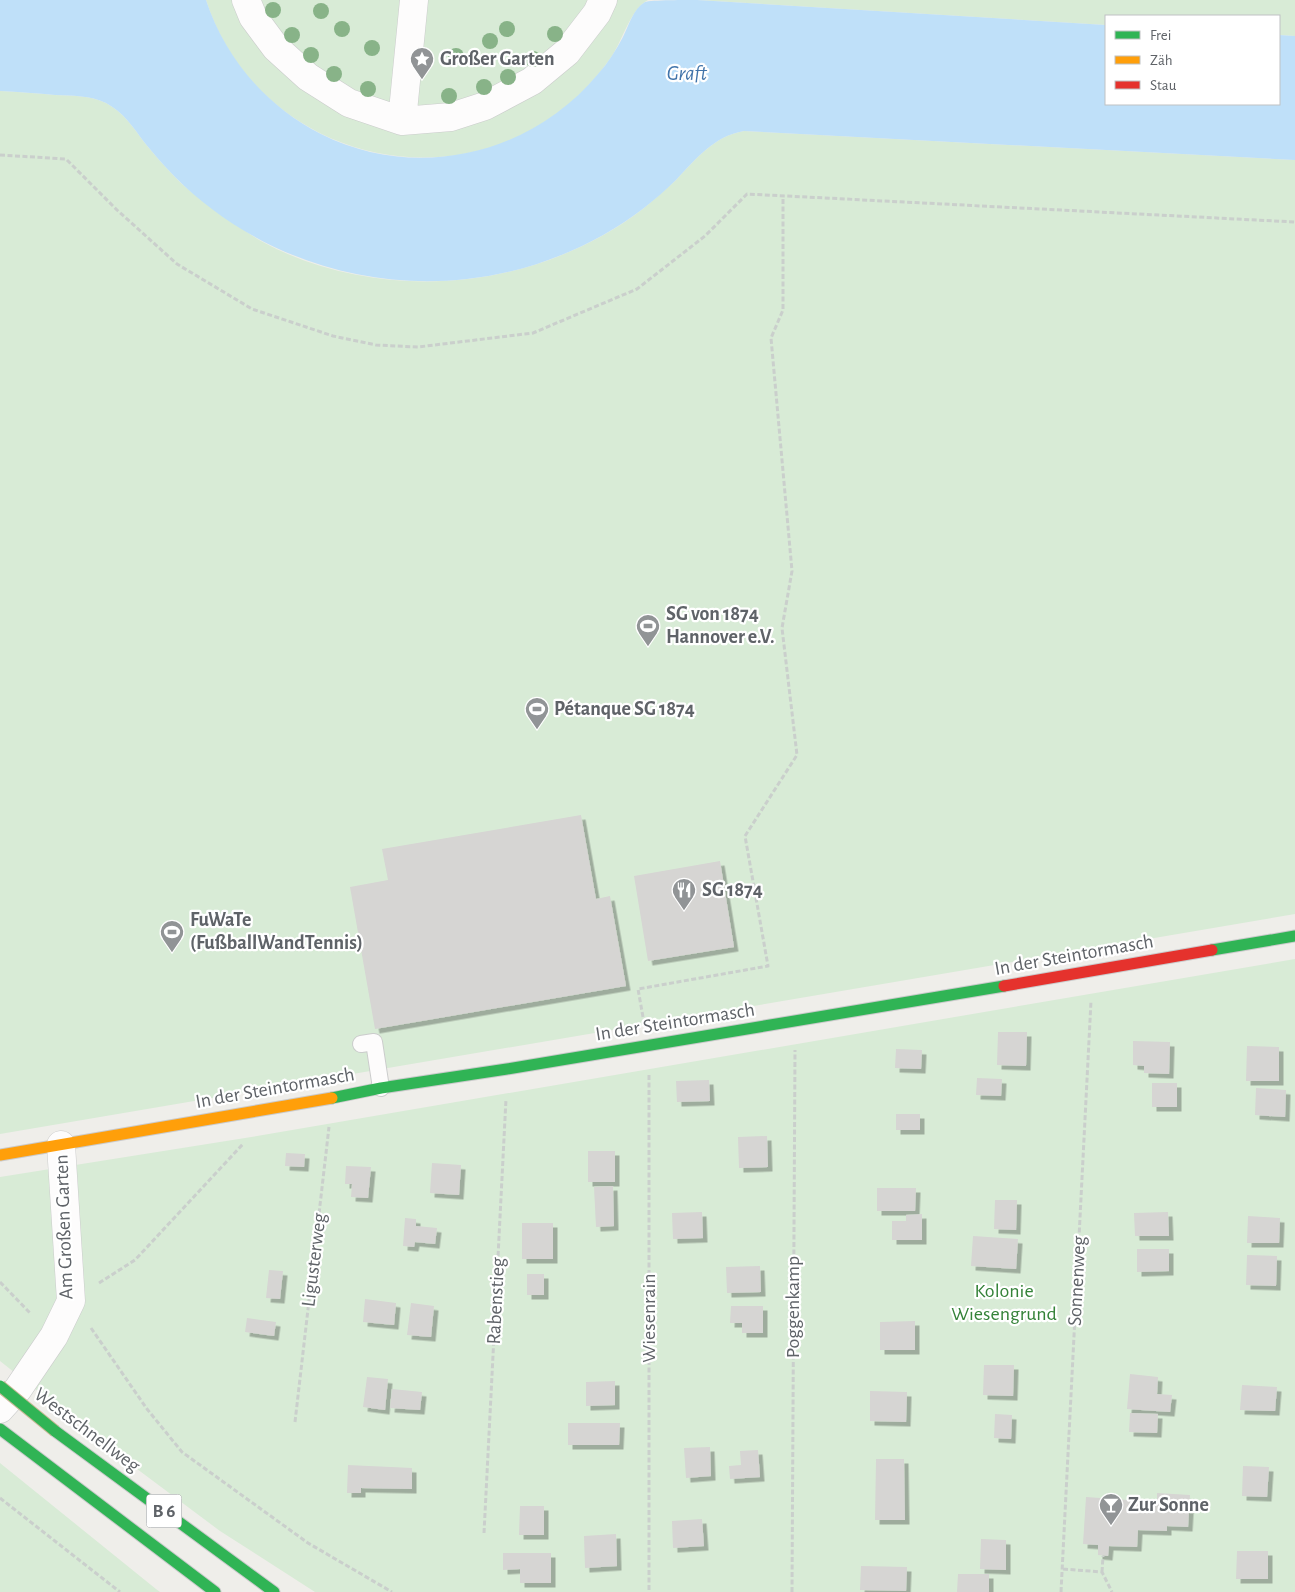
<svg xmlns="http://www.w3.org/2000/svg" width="1295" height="1592" font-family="'Alegreya Sans',sans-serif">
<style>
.green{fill:#d8ebd6}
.water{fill:#bfe0f9}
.building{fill:#d6d5d3;filter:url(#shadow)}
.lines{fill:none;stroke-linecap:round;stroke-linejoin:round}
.lane-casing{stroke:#cbcccc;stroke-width:18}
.street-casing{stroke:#cbcccc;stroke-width:29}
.fast-casing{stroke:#cacacb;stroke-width:13}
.slow-casing{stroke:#cacacb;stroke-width:13}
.jam-casing{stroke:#cacacb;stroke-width:13}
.path{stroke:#cacfcc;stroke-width:3;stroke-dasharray:5 2.5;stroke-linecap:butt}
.lane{stroke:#fdfcfc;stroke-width:16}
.street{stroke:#fdfcfc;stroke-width:28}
.fast{stroke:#30b455;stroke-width:11}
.slow{stroke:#ff9f0a;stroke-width:11}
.jam{stroke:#e5322d;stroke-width:11}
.fast-bridge-casing{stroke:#c8b996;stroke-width:13;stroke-linecap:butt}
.fast-bridge{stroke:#30b455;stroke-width:11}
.tree{fill:#88b388}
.labels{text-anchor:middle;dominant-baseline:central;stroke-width:4.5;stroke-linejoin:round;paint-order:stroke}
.shield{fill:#fff;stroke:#8f9295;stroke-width:1}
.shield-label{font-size:19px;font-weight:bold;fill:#5f6368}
.poi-label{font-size:20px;font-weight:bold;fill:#5f6368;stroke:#fff;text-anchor:start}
.street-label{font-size:20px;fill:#5f6368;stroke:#fff}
.park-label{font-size:20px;fill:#348238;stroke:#fff}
.water-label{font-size:21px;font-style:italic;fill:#4174aa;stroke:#fff}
</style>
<defs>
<filter id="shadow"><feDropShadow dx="4.5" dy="4.5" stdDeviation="0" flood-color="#0004"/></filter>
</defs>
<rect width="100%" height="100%" fill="#efeeea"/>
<path class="green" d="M206,0H648C630,10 623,39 612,56C599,75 583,92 566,107C443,207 254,152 206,0Z
M697,0H1295V36L1279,35V16H1106V25Z
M0,91C18,92 37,93 55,95C72,96 90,95 106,103C123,112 133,127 144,142C154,154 164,166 175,177C189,192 206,202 222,214C235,223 247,233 261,241C323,275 397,287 468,279C530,272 594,247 644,208C655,199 666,189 676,180C696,159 714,136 744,131L1295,160V914L0,1134Z
M1295,959V1592H315L220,1531L117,1454L0,1361V1177L257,1136Z
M0,1463L156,1589L160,1592H0Z"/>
<path class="water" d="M0,0H206C225,58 267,107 321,134C416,182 531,155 598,74C608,63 616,50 623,37C629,25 633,9 645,2C651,0 687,0 697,0L1106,25V104H1279V35L1295,36V160L744,131C714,136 696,159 676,180C666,190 655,199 644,208C593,247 531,272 467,279C360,291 252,254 175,177C164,166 154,154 144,142C133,127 123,112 106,103C90,95 72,96 55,95C37,93 18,92 0,91Z"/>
<path class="building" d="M581,815L596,899L610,896L626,986L375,1029L350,887L388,880L382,849Z
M720,861L734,947L648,961L634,876Z
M998,1032H1027L1026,1066L997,1065Z
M1133,1041L1170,1042L1169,1074L1144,1073V1066L1133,1065Z
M1247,1046L1279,1047V1081H1246Z
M896,1049L922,1050L921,1069L895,1068Z
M977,1078L1002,1079L1001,1096L976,1095Z
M709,1080L710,1101L677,1102L676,1081Z
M1152,1083H1177V1107H1152Z
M1256,1088L1286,1090L1285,1117L1255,1115Z
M896,1114H920V1130H896Z
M767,1136L768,1167L739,1168L738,1137Z
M588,1151H615V1182H588Z
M286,1153L305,1154L304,1167L285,1166Z
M432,1163L461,1165L459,1195L430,1193Z
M346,1166L371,1167L368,1198L351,1197L352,1184H345Z
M613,1186L614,1226L596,1227L594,1187Z
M877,1188H916L915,1211H877Z
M995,1200H1017L1016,1230L994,1229Z
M702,1212L703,1238L673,1239L672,1213Z
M1168,1212L1169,1236H1135L1134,1213Z
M922,1214V1240H892V1221H906V1215Z
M1248,1216L1280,1218L1279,1243H1247Z
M405,1218L416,1219V1226L437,1228L435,1244L415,1242L414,1247L403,1246Z
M522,1223H553V1259H522Z
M973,1236L1018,1239L1016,1269L971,1266Z
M1137,1249H1169V1271L1137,1272Z
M1247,1255L1277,1256L1276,1286L1246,1285Z
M760,1266L761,1292L727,1293L726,1267Z
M269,1270L283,1271L280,1299L266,1298Z
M527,1274H544V1295H527Z
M365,1299L396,1303L394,1325L363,1322Z
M411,1303L434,1306L431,1337L407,1335Z
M731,1306H763V1333H742V1323H730Z
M247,1318L276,1322L274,1336L245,1332Z
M915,1321V1350H880V1322Z
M984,1365H1014L1013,1396L983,1395Z
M1130,1374L1158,1377L1157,1394L1172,1395L1170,1412L1127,1409Z
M367,1377L388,1379L385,1410L363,1407Z
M615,1381V1405L586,1406V1382Z
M1242,1385L1277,1387L1275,1411L1240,1410Z
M392,1389L422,1392L420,1410L390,1408Z
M870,1391L907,1392L906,1422L870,1421Z
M1130,1413L1158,1414L1157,1433L1129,1432Z
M995,1414L1012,1415L1011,1439L994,1438Z
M568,1423H620L619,1445H568Z
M710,1447L711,1476L686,1478L684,1448Z
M758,1450L760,1477L730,1479L729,1466L741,1465L740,1451Z
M876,1459H904L905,1520H875Z
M348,1465L412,1468V1489L361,1488V1493H347Z
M1243,1466L1269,1467L1267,1497L1242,1496Z
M1157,1493L1190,1495L1188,1527L1167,1526V1531L1138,1530L1137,1547L1109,1546L1108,1556L1098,1555V1545L1083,1544L1086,1497L1157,1502Z
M520,1506H544V1535H519Z
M702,1519L704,1546L673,1548L672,1521Z
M616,1534L617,1566L585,1568L584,1536Z
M981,1539L1006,1540V1570L980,1569Z
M1237,1551H1268V1579H1236Z
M503,1553H551V1583H520V1569L503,1570Z
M861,1566L907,1567L906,1591L860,1590Z
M958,1574H989V1592H957Z"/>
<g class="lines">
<g class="lane-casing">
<path id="lane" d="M361,1044L374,1042L381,1088"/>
</g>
<g class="street-casing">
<path id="street" d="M246,0L253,17L276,48L308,77L349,103L402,121L451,117L485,106L532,81L567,52L597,13L603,0
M402,121L414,0
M0,1409L18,1389L54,1336L71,1301L61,1145"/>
</g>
<g class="fast-casing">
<path id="fast" d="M1212,950L1295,936
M332,1098L381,1088L507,1069L1004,986
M0,1429L215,1592
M55,1431L274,1592"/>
</g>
<g class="slow-casing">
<path id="slow" d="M0,1155L332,1098"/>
</g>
<g class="jam-casing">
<path id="jam" d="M1004,986L1212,950"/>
</g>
<path class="path" d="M0,155L66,159L117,210L177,264L252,309L333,336L376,345L418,347L533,333L637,289L705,236L747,194L1295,222
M643,1017L638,989L768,966L745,836L797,755L782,628L792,571L771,338L783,310V196
M649,1075V1592
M0,1282L31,1314
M99,1283L135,1260L243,1144
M91,1328L147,1409L182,1452L308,1543L392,1592
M295,1422L329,1127
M0,1498L120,1592
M484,1533L506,1099
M1063,1569L1102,1572L1112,1592
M1102,1572L1103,1556
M792,1592L795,1050
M1061,1592L1091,1001"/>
<use href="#lane" class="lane"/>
<use href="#street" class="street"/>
<use href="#fast" class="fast"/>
<use href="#slow" class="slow"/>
<use href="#jam" class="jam"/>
<g class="fast-bridge-casing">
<path id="fast-bridge" d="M0,1386L55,1431"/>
</g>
<use href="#fast-bridge" class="fast-bridge"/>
</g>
<g class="tree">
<circle cx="273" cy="10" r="8"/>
<circle cx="321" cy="11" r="8"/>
<circle cx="342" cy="29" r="8"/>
<circle cx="507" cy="29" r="8"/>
<circle cx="555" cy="34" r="8"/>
<circle cx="292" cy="35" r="8"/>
<circle cx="490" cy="41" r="8"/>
<circle cx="372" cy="48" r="8"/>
<circle cx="311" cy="55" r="8"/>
<circle cx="456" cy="56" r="8"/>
<circle cx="533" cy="59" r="8"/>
<circle cx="334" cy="74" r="8"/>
<circle cx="508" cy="77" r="8"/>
<circle cx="484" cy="87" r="8"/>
<circle cx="368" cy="89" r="8"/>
<circle cx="449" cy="96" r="8"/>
</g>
<defs>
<g id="sight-pin" transform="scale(1.25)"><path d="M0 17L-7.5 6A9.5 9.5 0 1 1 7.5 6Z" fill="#919496" stroke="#fff"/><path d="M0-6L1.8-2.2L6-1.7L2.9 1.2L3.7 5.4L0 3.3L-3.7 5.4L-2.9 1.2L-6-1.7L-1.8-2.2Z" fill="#fff"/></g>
<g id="stadium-pin" transform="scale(1.25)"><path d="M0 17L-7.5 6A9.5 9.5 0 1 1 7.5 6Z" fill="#919496" stroke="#fff"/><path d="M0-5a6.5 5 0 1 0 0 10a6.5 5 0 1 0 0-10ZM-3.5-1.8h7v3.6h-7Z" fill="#fff"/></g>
<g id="restaurant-pin" transform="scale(1.25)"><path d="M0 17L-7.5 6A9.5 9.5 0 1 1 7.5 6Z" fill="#919496" stroke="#fff"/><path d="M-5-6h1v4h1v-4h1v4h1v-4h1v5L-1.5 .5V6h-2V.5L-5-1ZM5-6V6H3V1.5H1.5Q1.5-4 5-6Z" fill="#fff"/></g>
<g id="bar-pin" transform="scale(1.25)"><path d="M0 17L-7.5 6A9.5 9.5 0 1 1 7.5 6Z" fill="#919496" stroke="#fff"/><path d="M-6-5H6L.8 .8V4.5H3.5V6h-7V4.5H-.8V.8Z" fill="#fff"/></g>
</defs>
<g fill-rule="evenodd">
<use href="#sight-pin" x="422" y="59"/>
<use href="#stadium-pin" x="648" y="626"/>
<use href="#stadium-pin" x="537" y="709"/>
<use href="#restaurant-pin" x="684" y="890"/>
<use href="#stadium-pin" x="172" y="932"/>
<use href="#bar-pin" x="1111" y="1505"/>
</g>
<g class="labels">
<rect class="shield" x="146.5" y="1494.5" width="35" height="33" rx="4"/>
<g class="shield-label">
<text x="164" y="1511">B 6</text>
</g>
<g class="poi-label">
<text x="440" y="59">Großer Garten</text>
<text x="666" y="614">SG von 1874<tspan x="666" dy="23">Hannover e.V.</tspan></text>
<text x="554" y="709">Pétanque SG 1874</text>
<text x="702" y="890">SG 1874</text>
<text x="190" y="920">FuWaTe<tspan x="190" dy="23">(FußballWandTennis)</tspan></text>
<text x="1128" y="1505">Zur Sonne</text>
</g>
<g class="street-label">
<text transform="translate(1074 955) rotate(-10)">In der Steintormasch</text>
<text transform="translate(675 1022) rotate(-9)">In der Steintormasch</text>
<text transform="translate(275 1088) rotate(-10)">In der Steintormasch</text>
<text transform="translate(64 1227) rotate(-92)">Am Großen Garten</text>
<text transform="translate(314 1260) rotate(-83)">Ligusterweg</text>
<text transform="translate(1077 1281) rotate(-87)">Sonnenweg</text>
<text transform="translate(496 1301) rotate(-87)">Rabenstieg</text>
<text transform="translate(793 1307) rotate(-90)">Poggenkamp</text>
<text transform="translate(649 1318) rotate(-90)">Wiesenrain</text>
<text transform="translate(87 1430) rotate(37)">Westschnellweg</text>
</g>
<g class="park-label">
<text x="1004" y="1291">Kolonie<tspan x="1004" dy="23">Wiesengrund</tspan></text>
</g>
<g class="water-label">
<text x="687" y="73">Graft</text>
</g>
</g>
<rect x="1105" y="15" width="175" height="90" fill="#ffffff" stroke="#bfc1c3"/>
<rect x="1115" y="31" width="25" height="8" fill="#30b455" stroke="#bfc1c3"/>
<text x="1150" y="40" font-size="15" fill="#5f6368">Frei</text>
<rect x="1115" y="56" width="25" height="8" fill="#ff9f0a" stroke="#bfc1c3"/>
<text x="1150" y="65" font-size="15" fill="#5f6368">Zäh</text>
<rect x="1115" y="81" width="25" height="8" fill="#e5322d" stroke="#bfc1c3"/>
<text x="1150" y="90" font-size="15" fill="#5f6368">Stau</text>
</svg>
